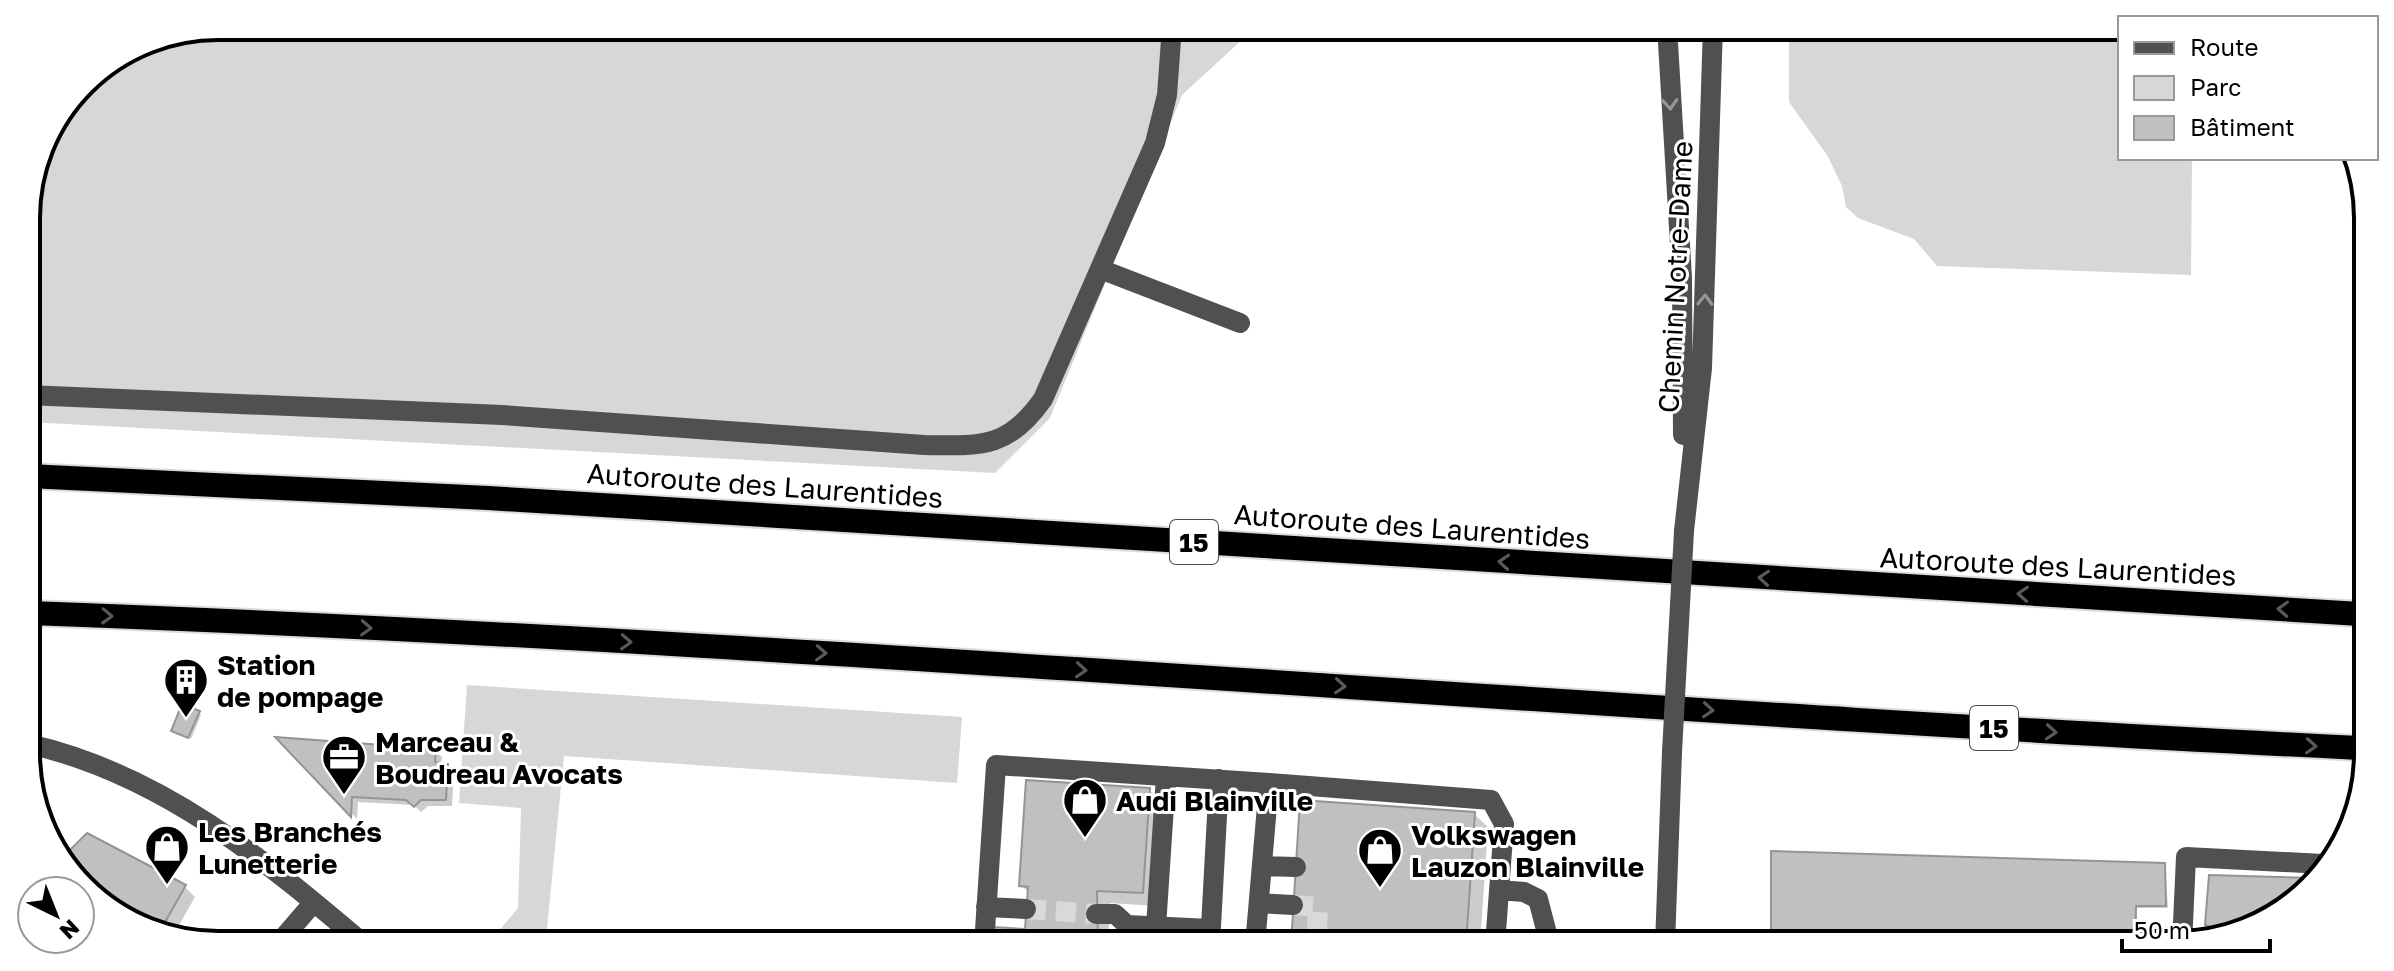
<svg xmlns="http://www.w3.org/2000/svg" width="2394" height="971" font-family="'Golos Text',sans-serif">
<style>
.green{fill:#d7d7d7}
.shadow{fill:#0003}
.building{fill:#c0c0c0;stroke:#949494;stroke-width:2}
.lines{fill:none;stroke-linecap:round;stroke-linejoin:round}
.minor-tunnel{stroke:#d9d9d9;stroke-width:20;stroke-dasharray:20 10;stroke-linecap:butt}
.highway-casing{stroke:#dbdbdb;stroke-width:28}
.minor{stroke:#505050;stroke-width:20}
.highway{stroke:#000;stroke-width:24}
.minor-bridge{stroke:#505050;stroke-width:20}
.oneway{stroke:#969696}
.oneway2{stroke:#595959}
.labels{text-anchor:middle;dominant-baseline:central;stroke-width:6;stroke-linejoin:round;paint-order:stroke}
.shield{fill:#fff;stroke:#4c4c4c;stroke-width:2}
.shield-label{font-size:26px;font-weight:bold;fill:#000}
.street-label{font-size:28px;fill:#000;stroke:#fff}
.poi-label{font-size:28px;font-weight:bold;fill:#000;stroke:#fff;text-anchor:start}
.rim{fill:none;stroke:#000;stroke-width:4}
</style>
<rect width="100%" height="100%" fill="#fff"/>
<path class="green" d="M218,26H1257L1182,95L1050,418L995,473L28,422L26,205L46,134L91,74L145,40Z
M1789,26H2120V158H2192L2191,275L1937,266L1914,239L1858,218L1846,207L1842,186L1827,155L1789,102Z
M467,685L962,717L957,783L564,756L547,929L535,945H487L518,908L521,808L459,803Z"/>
<path class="shadow" d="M198,713L201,715L191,739L176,733Z
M280,739L435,751L442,757L441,765L454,772L452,806H428L421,812L414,805L358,802L357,819Z
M1149,790L1163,803L1156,906L1110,903L1108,945H994L1027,931L1029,893L1021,885Z
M1474,814L1488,827L1480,945H1293Z
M88,835L185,887L195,897L174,934L178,938L156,935L73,879L63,859Z
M2165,865L2168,908H2137V945H1773Z
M2211,877L2311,880L2292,906L2217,934L2207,924Z"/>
<path class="building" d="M182,704L200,711L188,738L171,731Z
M275,737L436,749L435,762L448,764L446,800H421L414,807L406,800L352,797L351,817Z
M1026,780L1150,788L1143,893L1097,891L1098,945H992L993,927L1025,929L1028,887L1019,886Z
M1300,800L1475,812L1466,945H1291Z
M87,833L186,885L164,924L170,928L166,936L156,935L73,879L63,857Z
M1771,851L2165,863L2166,906H2136L2135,945H1771Z
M2209,875L2312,878L2292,906L2224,931L2205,925Z"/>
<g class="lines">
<path class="minor-tunnel" d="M1293,905L1318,907L1316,945
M1026,909L1096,914"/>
<g class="highway-casing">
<path id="highway" d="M28,476L488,498L2360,614
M29,613C806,641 1582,710 2359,748"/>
</g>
<path class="minor" d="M1667,26L1682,278L1683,435
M1100,269L1240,323
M27,395L502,415L924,445C981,446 1008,449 1043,399L1155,143L1167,95L1172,26
M1684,531L1702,368L1713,26
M29,744C161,774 265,860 365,945
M1269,783L1491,800L1504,824L1495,945
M1262,866L1296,867
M1499,890L1524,892L1538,899L1550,945
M1259,903L1293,905
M986,907L1026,909
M1096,914H1115L1127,925
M1156,927L1166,776
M277,945L314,902
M984,945L996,765L1269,783L1255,945
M1126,945L1127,925L1210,929
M1210,945L1219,779
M1665,945L1672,752
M2182,945L2186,857L2323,864"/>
<use href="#highway" class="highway"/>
<path class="minor-bridge" d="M1672,752L1684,531"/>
</g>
<defs><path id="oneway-chevron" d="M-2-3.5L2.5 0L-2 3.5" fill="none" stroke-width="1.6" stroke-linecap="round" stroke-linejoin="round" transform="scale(2)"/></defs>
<g class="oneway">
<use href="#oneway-chevron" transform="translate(1670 104) rotate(86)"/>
<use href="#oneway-chevron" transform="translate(1705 300) rotate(-88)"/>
</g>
<g class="oneway2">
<use href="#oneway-chevron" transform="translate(1504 562) rotate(-176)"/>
<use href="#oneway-chevron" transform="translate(1764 578) rotate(-176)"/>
<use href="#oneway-chevron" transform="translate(2023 594) rotate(-177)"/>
<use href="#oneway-chevron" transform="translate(2283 609) rotate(-177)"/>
<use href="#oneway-chevron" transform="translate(107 616) rotate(2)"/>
<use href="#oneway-chevron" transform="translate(366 628) rotate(3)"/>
<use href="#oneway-chevron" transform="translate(626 642) rotate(3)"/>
<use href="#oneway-chevron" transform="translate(821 653) rotate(3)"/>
<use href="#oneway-chevron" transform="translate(1081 670) rotate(4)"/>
<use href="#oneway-chevron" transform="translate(1340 686) rotate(4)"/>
<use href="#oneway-chevron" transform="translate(1708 710) rotate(4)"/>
<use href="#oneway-chevron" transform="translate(2051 732) rotate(4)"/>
<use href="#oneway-chevron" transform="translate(2311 746) rotate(3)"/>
</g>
<defs>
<g id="building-pin" transform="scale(2.3)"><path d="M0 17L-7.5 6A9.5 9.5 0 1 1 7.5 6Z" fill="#000" stroke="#fff"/><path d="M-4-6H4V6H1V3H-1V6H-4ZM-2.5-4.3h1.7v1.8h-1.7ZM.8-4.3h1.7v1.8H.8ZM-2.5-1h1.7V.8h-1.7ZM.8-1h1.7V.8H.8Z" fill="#fff"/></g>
<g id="office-pin" transform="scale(2.3)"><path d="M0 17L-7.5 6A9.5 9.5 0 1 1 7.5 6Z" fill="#000" stroke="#fff"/><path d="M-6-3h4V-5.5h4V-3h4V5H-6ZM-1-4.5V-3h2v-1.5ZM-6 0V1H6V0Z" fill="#fff"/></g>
<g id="shop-pin" transform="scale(2.3)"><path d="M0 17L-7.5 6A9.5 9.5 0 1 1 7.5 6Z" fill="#000" stroke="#fff"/><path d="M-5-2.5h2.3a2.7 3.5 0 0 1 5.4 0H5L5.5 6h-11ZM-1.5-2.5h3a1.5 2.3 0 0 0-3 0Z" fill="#fff"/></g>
</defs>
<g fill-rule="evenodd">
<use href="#building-pin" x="186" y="680"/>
<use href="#office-pin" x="344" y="757"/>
<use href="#shop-pin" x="1085" y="800"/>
<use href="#shop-pin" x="167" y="847"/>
<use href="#shop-pin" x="1380" y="850"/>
</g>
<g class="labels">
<g class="shield">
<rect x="1170" y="520" width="48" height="44" rx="6"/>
<rect x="1970" y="706" width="48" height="44" rx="6"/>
</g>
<g class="shield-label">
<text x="1194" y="542">15</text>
<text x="1994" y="728">15</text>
</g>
<g class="street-label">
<text transform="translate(1675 277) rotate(-87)">Chemin Notre-Dame</text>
<text transform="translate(765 485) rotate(4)">Autoroute des Laurentides</text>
<text transform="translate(1412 526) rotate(4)">Autoroute des Laurentides</text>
<text transform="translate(2058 566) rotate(3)">Autoroute des Laurentides</text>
</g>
<g class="poi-label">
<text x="217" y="664">Station<tspan x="217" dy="32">de pompage</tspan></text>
<text x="375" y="741">Marceau &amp;<tspan x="375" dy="32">Boudreau Avocats</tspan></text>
<text x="1116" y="800">Audi Blainville</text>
<text x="198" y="831">Les Branchés<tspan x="198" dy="32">Lunetterie</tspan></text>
<text x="1411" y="834">Volkswagen<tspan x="1411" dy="32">Lauzon Blainville</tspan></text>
</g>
</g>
<path d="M0 0H2394V971H0ZM218 40H2176A178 178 0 0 1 2354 218V753A178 178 0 0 1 2176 931H218A178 178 0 0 1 40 753V218A178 178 0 0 1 218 40Z" fill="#fff" fill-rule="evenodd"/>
<path class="rim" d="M218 40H2176A178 178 0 0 1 2354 218V753A178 178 0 0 1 2176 931H218A178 178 0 0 1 40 753V218A178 178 0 0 1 218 40Z"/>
<rect x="2118" y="16" width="260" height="144" fill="#ffffff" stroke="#999999" stroke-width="2"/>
<rect x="2134" y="42" width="40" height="12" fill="#505050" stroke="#999999" stroke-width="2"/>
<text x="2190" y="56" font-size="24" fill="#000000">Route</text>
<rect x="2134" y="76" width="40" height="24" fill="#d7d7d7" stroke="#999999" stroke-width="2"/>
<text x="2190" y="96" font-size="24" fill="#000000">Parc</text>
<rect x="2134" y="116" width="40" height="24" fill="#c0c0c0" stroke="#999999" stroke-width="2"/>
<text x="2190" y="136" font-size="24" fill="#000000">Bâtiment</text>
<g transform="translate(56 915) rotate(137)"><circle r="38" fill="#ffffff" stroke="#999999" stroke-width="2"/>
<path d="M0-6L14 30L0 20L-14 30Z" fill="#000000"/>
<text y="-12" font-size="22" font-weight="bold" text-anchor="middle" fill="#000000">N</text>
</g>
<path d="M2122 939v12h148v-12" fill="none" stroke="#000000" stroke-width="4"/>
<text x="2134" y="939" font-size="24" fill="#000000" stroke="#ffffff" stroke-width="6" paint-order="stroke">50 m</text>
</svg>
